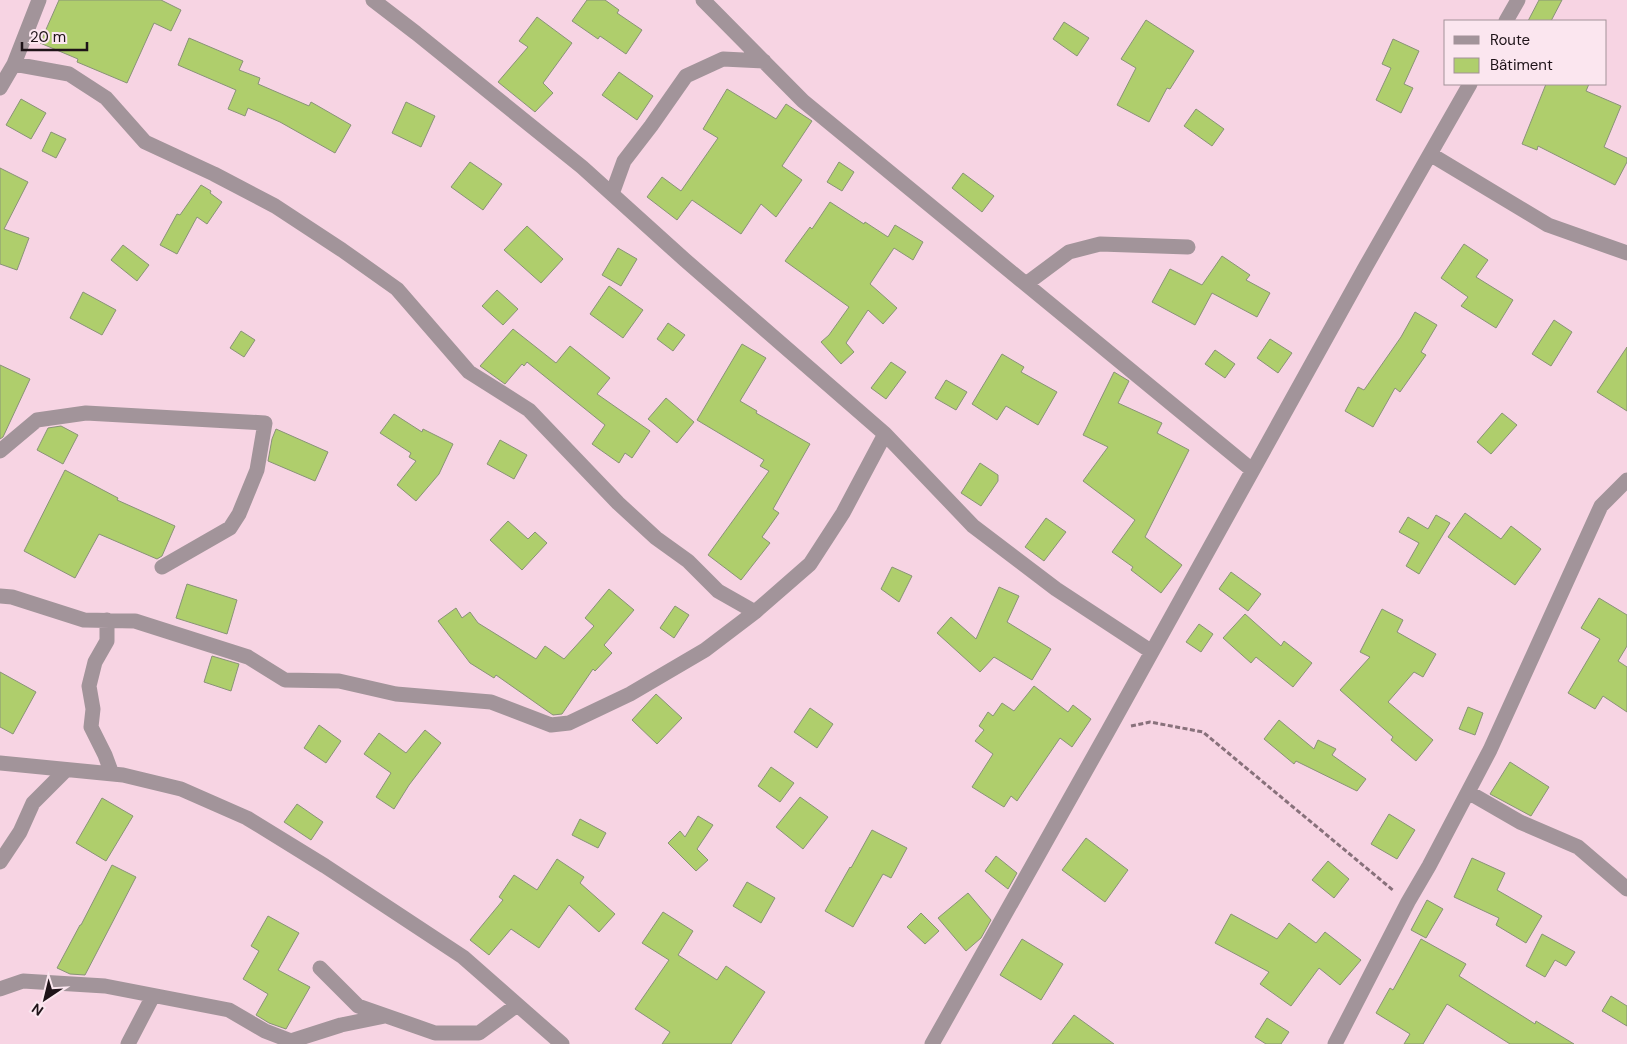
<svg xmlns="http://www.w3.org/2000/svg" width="1627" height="1044" font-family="'DM Sans',sans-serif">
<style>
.building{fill:#afce6c;stroke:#899377}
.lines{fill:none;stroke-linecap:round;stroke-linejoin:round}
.path{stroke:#88717b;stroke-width:3;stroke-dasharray:5 2.5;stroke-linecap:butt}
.minor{stroke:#a2949a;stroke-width:15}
</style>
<rect width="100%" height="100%" fill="#f7d4e3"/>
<path class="building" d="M59,0H161L181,10L171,31L154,23L127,83L77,62L78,59L40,43Z
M587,0H605L619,10L617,13L642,30L626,54L600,36L598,39L572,21Z
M1539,0H1562L1551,21H1528Z
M537,17L572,43L543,83L553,93L535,112L498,82L528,47L519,41Z
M1146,20L1194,51L1170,89L1167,88L1149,122L1117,105L1136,68L1121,59Z
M1064,22L1089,38L1077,56L1053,39Z
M189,38L243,61L239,70L260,78L258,84L309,106L311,102L351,125L335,153L280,122L248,108L245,116L228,109L236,90L178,65Z
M1393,39L1419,51L1404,84L1413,88L1401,113L1376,100L1391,68L1382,64Z
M619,72L653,96L637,120L602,95Z
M1546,84H1589L1586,91L1621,106L1604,147L1627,158V162L1615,185L1538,146L1537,150L1522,144Z
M727,89L776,119L786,104L812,121L782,166L802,180L776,217L761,204L741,234L692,200L677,220L647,197L662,177L681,191L718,138L703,129Z
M21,99L46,113L31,139L6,125Z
M406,102L435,116L421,147L392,133Z
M1196,109L1224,129L1212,146L1184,126Z
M51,132L66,139L56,158L42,151Z
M470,162L502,184L483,210L451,187Z
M839,162L854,172L842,191L827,182Z
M0,168L28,182L4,229L29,238L17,270L0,264Z
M963,173L994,196L982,212L952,188Z
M201,185L211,191L210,193L222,202L207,224L197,217L177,254L160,245L177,214L180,215Z
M830,202L864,224L865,222L888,237L895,225L923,242L913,260L894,248L870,284L897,308L883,324L868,310L846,343L854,352L841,364L821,342L829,335L849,307L785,261L810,227L812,229Z
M527,226L563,259L541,283L504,250Z
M1464,244L1488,260L1476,277L1513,300L1496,328L1461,306L1468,297L1441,278Z
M123,245L149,265L137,281L111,260Z
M618,248L637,259L621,286L602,275Z
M1222,256L1250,275L1246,280L1270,293L1257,317L1212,293L1195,325L1152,302L1170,269L1202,285Z
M609,286L643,310L623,338L590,314Z
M497,290L518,309L503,325L482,306Z
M83,292L116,310L102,335L70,318Z
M1415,312L1437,325L1421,352L1426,355L1400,392L1395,388L1373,427L1345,411L1358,387L1364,390L1401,337Z
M1554,320L1572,332L1551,366L1532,354Z
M668,323L685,335L673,351L657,339Z
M513,329L556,363L570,346L610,378L597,394L650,431L632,458L625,453L619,463L592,444L605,425L527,362L524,366L522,364L505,384L480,366Z
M241,331L255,340L244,357L230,348Z
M1270,339L1292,353L1278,373L1257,358Z
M742,344L766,358L740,401L757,411L756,413L810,444L773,509L779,513L762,537L770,543L741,580L708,555L769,471L760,466L764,460L697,420Z
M1627,347V411L1597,392Z
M1215,350L1235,364L1225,378L1205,364Z
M1002,354L1024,367L1021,372L1057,392L1038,425L1006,406L997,420L972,404Z
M891,362L906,372L886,399L871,388Z
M0,365L30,379L3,437L0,439Z
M1114,372L1129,381L1118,403L1162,423L1157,433L1189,450L1145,537L1182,565L1161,593L1131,570L1133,567L1112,552L1135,520L1083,481L1108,447L1083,435Z
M946,380L967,392L956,410L935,398Z
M666,398L694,422L677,443L648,419Z
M1502,413L1517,425L1491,454L1477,442Z
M394,414L422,432L423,429L453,444L439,474L416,501L397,485L416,461L409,457L411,453L380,433Z
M61,426L78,435L63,464L37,450L48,428Z
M276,429L328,452L315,481L268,461L272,439Z
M500,440L527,455L514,479L487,464Z
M980,463L998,475V481L981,506L961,493Z
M65,470L118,498L117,500L175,526L162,556L157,559L99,534L75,578L24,551Z
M1465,513L1501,539L1511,526L1541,549L1515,585L1448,537Z
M1436,515L1450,523L1419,574L1406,566L1419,543L1399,532L1408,517L1428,529Z
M1046,518L1066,532L1044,561L1025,547Z
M508,521L528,539L535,532L547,543L522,570L490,540Z
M892,567L912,576L899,602L881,589Z
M1231,572L1261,594L1248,611L1219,589Z
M187,584L237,600L227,634L176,618Z
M999,587L1019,596L1007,622L1051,649L1032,680L994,657L980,672L937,633L951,617L976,639Z
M609,589L634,610L604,645L612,653L595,671L593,669L562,714L553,715L496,675L494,678L470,663L438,621L456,608L462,618L470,612L478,623L536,659L545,646L564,659L594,626L585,618Z
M1599,598L1627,615V646L1618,661L1627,667V712L1603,696L1595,709L1568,693L1600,639L1581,628Z
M675,606L689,615L674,638L660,628Z
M1382,609L1403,620L1397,632L1436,654L1423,677L1414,672L1388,702L1433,740L1416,761L1391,740L1393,737L1340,690L1370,657L1360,652Z
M1245,614L1281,646L1284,641L1312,663L1293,687L1256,657L1251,663L1223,638Z
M1199,624L1213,634L1201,652L1186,642Z
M212,656L239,664L231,691L204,682Z
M0,672L36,692L13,734L0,727Z
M1034,686L1068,712L1073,705L1091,719L1072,747L1060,738L1017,801L1011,796L1004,807L972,787L993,754L975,741L984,730L979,726L988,712L993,716L1002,703L1014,711Z
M656,694L682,718L657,744L632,720Z
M1468,707L1483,713L1475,735L1459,729Z
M810,708L833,724L817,748L794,732Z
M1279,720L1314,749L1318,740L1336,749L1332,755L1366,779L1357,791L1296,761L1294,764L1264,739Z
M319,725L341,741L326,763L304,748Z
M425,730L441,743L409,785L394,809L376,797L391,773L364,754L379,733L406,753Z
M1510,762L1549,787L1531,816L1490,794Z
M771,767L794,783L780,802L758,786Z
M800,797L828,817L803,849L776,827Z
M102,798L133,816L106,861L76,843Z
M297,804L323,822L311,840L284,822Z
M1389,814L1415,830L1397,859L1371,844Z
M698,816L713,825L697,849L708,860L696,871L668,843L680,831L685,837Z
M580,819L606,833L598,848L572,835Z
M872,830L907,848L891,878L883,874L853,927L825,911L850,867L851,868Z
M1086,838L1128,870L1105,902L1062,870Z
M996,856L1017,873L1008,889L985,871Z
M1472,858L1505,873L1497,890L1542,916L1526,943L1496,925L1499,918L1454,897Z
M557,859L584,877L580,883L615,914L599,932L569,905L539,948L511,929L489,955L470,940L503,900L499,897L514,875L537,890Z
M1328,861L1349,879L1334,898L1312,880Z
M112,865L136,877L85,975L70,974L57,968L80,925H81Z
M747,882L775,898L761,923L733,906Z
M968,893L991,920L981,938L966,951L938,918Z
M1427,900L1443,909L1426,938L1411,930Z
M663,912L693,931L678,955L717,980L726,966L765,992L731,1044H662L670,1032L635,1009L669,960L642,943Z
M921,913L939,931L925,944L907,927Z
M1231,914L1277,939L1289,923L1316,943L1325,932L1361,960L1340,985L1319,968L1291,1006L1260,984L1269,972L1215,943Z
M268,916L299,933L278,970L310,987L286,1029L269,1023L256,1015L268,994L243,979L259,951L251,946Z
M1542,934L1575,952L1566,966L1555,960L1545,977L1526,966Z
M1022,939L1063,964L1041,1000L1000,975Z
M1421,939L1466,964L1459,976L1535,1024L1536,1021L1574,1044H1510L1447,1004L1423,1044H1404L1410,1034L1376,1013L1390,988L1393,990Z
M1611,996L1627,1006V1026L1602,1011Z
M1074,1015L1114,1044H1052Z
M1267,1018L1289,1032L1281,1044H1266L1255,1037Z"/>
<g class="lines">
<path class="path" d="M1131,726L1150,722L1203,732L1394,891"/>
<path class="minor" d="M373,0L416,33L582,167L685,260L885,434L973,526L1056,589L1152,652
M703,0L803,101L1252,470
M1506,21L1518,0
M14,64L69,74L106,98L145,142L214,174L275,206L342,250L397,289L469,372L529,410L618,503L656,538L688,561L718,591L755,612
M0,88L14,64L39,0
M1430,154L1548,225L1627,253
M612,194L624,161L651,126L686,76L723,59L764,61
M1026,284L1069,252L1100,244L1188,247
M0,451L37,420L86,413L265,423L257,470L239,514L230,528L162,567
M0,596L12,597L84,620L135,621L248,657L285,680L339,681L396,694L491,702L551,725L569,723L630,694L705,650L755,612L810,564L843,513L885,434
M107,620V641L95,662L89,686L93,709L91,727L105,755L112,774
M0,763L123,775L181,789L247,818L325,866L463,957L562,1044
M1468,792L1520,822L1578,847L1627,889
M0,862L20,832L33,803L66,770
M320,968L358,1006L435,1033H479L517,1005
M0,989L23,981L105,986L229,1010L265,1031L291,1041L341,1025L385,1016
M128,1044L153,996
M932,1044L1108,731L1366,266L1470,84
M1335,1044L1408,902L1429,866L1490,750L1601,506L1627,480"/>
</g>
<rect x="1444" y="20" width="162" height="65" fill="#fbe6ef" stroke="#a39299"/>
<rect x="1454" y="36" width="25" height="8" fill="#a2949a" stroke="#a39299"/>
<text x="1490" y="45" font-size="15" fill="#1e1318">Route</text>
<rect x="1454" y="58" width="25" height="15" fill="#afce6c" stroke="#a39299"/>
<text x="1490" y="70" font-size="15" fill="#1e1318">Bâtiment</text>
<g transform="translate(45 999) rotate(215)" stroke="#fbe6ef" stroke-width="4" paint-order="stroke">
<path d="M0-4L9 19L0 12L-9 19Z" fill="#1e1318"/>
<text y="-8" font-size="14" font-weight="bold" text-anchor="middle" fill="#1e1318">N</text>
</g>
<path d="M22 42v8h65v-8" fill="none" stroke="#1e1318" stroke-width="2.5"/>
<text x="30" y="42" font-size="15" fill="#1e1318" stroke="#fbe6ef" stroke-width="4" paint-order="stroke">20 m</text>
</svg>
